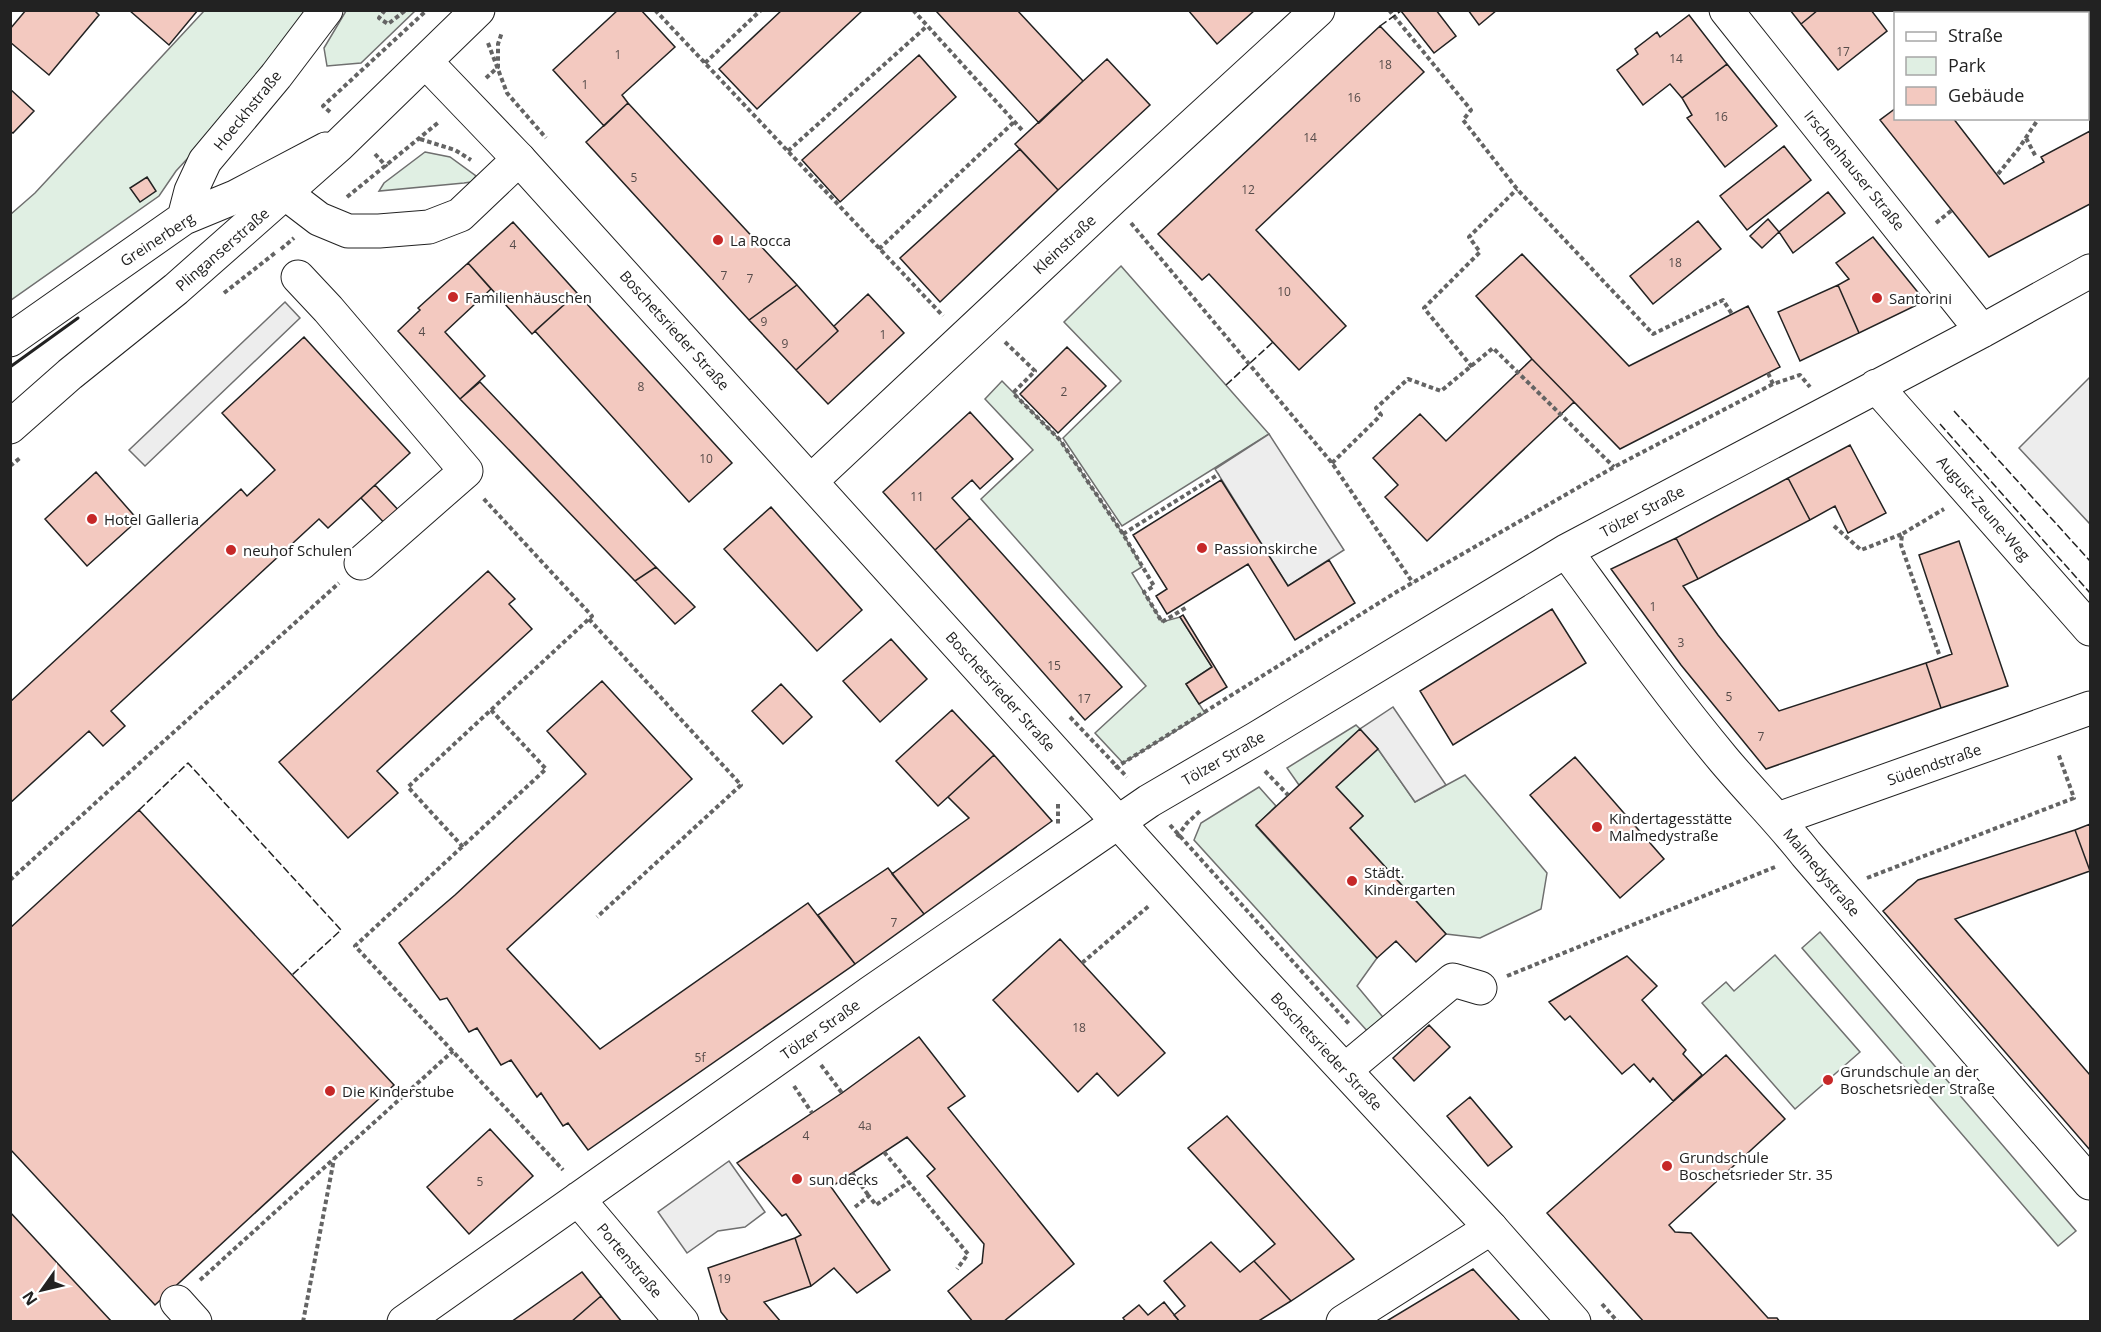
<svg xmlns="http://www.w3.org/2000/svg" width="2101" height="1332" font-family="'Open Sans',sans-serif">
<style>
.green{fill:#e0efe3;stroke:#6f6f6f;stroke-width:1.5}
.parking{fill:#ededed;stroke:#6f6f6f;stroke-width:1.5}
.building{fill:#f3c9c0;stroke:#222;stroke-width:1.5}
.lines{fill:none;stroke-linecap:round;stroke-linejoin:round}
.minor-casing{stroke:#222;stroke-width:35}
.major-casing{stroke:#222;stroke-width:35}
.path{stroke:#646464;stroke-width:4;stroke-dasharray:4.5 3;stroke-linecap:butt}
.minor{stroke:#fff;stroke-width:33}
.major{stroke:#fff;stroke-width:33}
.fence{stroke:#222;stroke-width:1.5;stroke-dasharray:8 3;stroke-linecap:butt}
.wall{stroke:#222;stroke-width:3}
.poi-dot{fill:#c62828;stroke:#fff;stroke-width:2}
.labels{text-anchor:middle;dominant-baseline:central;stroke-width:4.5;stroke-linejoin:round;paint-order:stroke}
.number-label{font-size:12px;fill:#564c4a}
.street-label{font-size:15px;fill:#222;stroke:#fff}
.poi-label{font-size:15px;fill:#222;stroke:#fff;text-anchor:start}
</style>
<rect width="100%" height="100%" fill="#fff"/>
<path class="green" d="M204,11H312L264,76L176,171L159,196L11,300V214L35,193Z
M346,11V10L415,11L361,63L327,66L324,48Z
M425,152L450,157L476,176L471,182L464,183L379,191L384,183Z
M1121,266L1269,434L1122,526L1063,438L1121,381L1064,322Z
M1002,381L1060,440L1123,534L1142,567L1132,573L1162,622L1180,617L1212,667L1186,684L1205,713L1123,763L1095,733L1146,686L981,499L1033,450L985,399Z
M1356,725L1360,729L1299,785L1287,768Z
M1378,749L1415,802L1465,775L1547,873L1541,909L1480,938L1446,934L1350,828L1363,816L1336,787Z
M1259,787L1276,806L1256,826L1377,958L1357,986L1387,1022L1370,1034L1194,840L1201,823Z
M1820,932L2076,1231L2058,1246L1802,948Z
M1775,955L1860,1052L1795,1109L1702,1003L1726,982L1734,991Z"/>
<path class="parking" d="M285,302L300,318L145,466L129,450Z
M2090,377V524L2019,448Z
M1269,434L1344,550L1288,586L1215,469Z
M1393,707L1446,785L1415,802L1378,749L1360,729Z
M729,1161L765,1212L745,1227L718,1231L687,1253L658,1212Z"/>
<path class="building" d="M26,10H94L99,15L49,75L10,42V29Z
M129,10H198L169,45Z
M618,10H641L675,47L622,95L628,103L604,126L553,70Z
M782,10H863L757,109L719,69Z
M1017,10L1083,81L1039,123L936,11Z
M1188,10H1255L1217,44Z
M1436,10L1456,36L1434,53L1401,11Z
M1468,10H1497L1479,25Z
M1790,10H1818L1801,24Z
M1818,10H1871L1887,31L1838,70L1801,24Z
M1689,15L1727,64L1682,98L1670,84L1643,105L1617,70L1638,54L1635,49L1657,32L1660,37Z
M1380,26L1424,72L1256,230L1346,326L1299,370L1209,274L1202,280L1158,234Z
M919,55L956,97L840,202L802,160Z
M1107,59L1150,105L1058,190L1015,144Z
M1727,64L1777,126L1725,167L1687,118L1692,115L1682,98Z
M10,89L34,111L13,133L10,131Z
M628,103L797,285L749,320L586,142Z
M1896,108V118H1953L2004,184L2044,162L2041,157L2090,131V204L1989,257L1880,120Z
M1784,146L1811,180L1747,230L1720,196Z
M1020,149L1058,190L940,302L900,258Z
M147,177L156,191L140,202L130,188Z
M1828,192L1845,213L1793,253L1779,232Z
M1768,219L1779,232L1762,248L1750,236Z
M1698,221L1721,249L1653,304L1630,276Z
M513,222L577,293L532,334L468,263Z
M1873,237L1925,301L1859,333L1838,285L1849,279L1836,263Z
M1522,254L1629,366L1748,306L1780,367L1620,449L1532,359L1476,296Z
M468,263L491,289L445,332L485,376L460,399L398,331L420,310L418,308Z
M797,285L838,331L796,370L749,320Z
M1838,285L1859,333L1800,361L1778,312Z
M577,293L732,463L689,502L535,331Z
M868,294L904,333L828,404L796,370L838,331L834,326Z
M304,337L410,453L328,528L319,519L111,711L125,726L103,746L89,731L10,803V702L241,489L247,496L275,470L222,413Z
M1067,347L1106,386L1058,433L1020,394Z
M1532,359L1574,402L1427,541L1385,497L1398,485L1373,458L1420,414L1446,441Z
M480,382L656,567L635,581L460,399Z
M970,412L1013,459L980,489L972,480L952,498L970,518L935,550L883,492Z
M1850,445L1886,513L1848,533L1835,506L1810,520L1788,478Z
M96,472L138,520L87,566L45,519Z
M1788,478L1810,520L1698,579L1676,538Z
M1221,480L1288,586L1329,560L1355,603L1295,640L1248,564L1167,614L1156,596L1167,589L1133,535Z
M375,485L402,514L388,527L361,498Z
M771,507L862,610L817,651L724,549Z
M970,518L1122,687L1085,720L935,550Z
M1676,538L1698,579L1683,586L1718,635L1779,711L1926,663L1941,708L1766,769L1681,665L1611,569Z
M1959,541L2008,686L1941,708L1926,663L1952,654L1919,555Z
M656,567L695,607L675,624L635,581Z
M488,571L515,599L509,604L532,629L377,771L398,793L348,838L279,762Z
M1552,609L1586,663L1453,745L1420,691Z
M1183,615L1227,687L1199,704L1186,684L1212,667L1180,617Z
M891,639L927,679L880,722L843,681Z
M602,681L692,779L507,949L600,1049L808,903L855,964L588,1150L568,1123L563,1126L541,1093L537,1097L511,1060L501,1065L477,1028L469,1032L447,998L440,1000L399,943L455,895L586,774L547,731Z
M781,684L812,717L783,744L752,711Z
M952,710L994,755L938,806L896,761Z
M1360,729L1378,749L1336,787L1363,816L1350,828L1446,934L1416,962L1396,941L1377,958L1256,825Z
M994,755L1052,821L924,914L892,874L969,818L948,797Z
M1575,757L1664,859L1620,898L1530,795Z
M139,810L394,1085L155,1305L10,1149V928Z
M2090,824V871L2075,830Z
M2075,830L2090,871L1955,919L2090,1075V1150L1883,911L1918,880Z
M888,868L924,914L855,964L818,915Z
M1060,939L1165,1053L1118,1096L1097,1073L1078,1092L993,1000Z
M1627,956L1657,986L1642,1000L1686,1050L1683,1054L1702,1075L1673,1101L1653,1078L1650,1082L1634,1064L1622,1074L1570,1016L1565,1020L1549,1002Z
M1429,1025L1450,1047L1414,1081L1393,1058Z
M919,1037L965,1096L948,1108L1074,1264L1003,1322H973L948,1291L982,1263L984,1244L927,1176L935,1169L907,1137L831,1187L890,1270L857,1293L834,1268L811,1286L795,1238L801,1235L786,1214L782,1216L737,1163L842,1093Z
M1726,1055L1785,1119L1669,1225L1675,1232L1691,1233L1768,1318H1777L1780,1322H1644L1547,1213Z
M1470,1097L1512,1147L1488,1166L1447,1116Z
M1227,1116L1354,1259L1291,1301L1254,1261L1275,1244L1188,1148Z
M490,1129L533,1176L469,1234L427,1187Z
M10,1212L112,1322H10Z
M795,1238L811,1286L764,1302L781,1322H729L721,1312L708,1268Z
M1211,1242L1240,1272L1254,1261L1291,1301L1257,1322H1180L1174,1315L1185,1306L1164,1281Z
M1473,1269L1521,1322H1385Z
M582,1272L601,1296L571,1322H511Z
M601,1296L622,1322H571Z
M1164,1302L1180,1322H1126L1123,1318L1139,1305L1148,1315Z"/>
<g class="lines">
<g class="minor-casing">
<path id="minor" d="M1726,10L1982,331
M285,193L319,219L348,231H379L429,227L460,215L519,159
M184,218L191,191L205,161L276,76L326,10
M298,277L328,309L466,471L361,563
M10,340L184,218L235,197L326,149
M1876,386L2090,629
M811,481L1112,199L1318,10
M1566,551C1617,621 1668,693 1724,760C1751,792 1780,821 1806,854L2090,1183
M1778,819L2090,708
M1345,1070L1453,980L1480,988
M578,1199L682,1322
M177,1302L195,1322
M404,1322L870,993L1149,801L1257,738L1566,551L1982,331L2090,271
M1343,1322L1491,1228"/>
</g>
<g class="major-casing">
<path id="major" d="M426,62L519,159L1249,967L1491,1228L1574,1322
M10,427L70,374L176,289L338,146L478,10"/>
</g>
<path class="path" d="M385,10L379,18L388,24L406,10
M655,10L943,316
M913,10L1022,130
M1389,10L1471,110L1463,120L1517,189L1653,334L1723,300L1732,314
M2057,10L2059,14
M2088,34L2090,33
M488,43L507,93L546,138
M705,63L761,10
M2088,74L2090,75
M486,78L498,67V44L502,32
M330,112L323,106L427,10
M2026,138L2036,157
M420,139L455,150L471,160
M788,151L927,26
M375,154L387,167
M1998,174L2019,148L2039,118
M347,197L439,122
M1131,223L1332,463L1413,583
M1936,223L1952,210
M281,249L294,238
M879,249L1014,122
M224,293L275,253
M1005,342L1035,371L1013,393L1060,440L1123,534L1154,586L1144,592L1162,622L1187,607
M1472,367L1424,308L1480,252L1469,237L1517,189
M1768,373L1773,384L1800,375L1810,387
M1332,463L1381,415L1376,408L1408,379L1441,391L1493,348L1614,467
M10,466L20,458
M1834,526L1861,550L1902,534
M1123,534L1219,474
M589,619L741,785L597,917
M1939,654L1901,545L1902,534L1944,509
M491,710L546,769L355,946L563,1170
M1070,717L1127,777
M1115,768L1398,591L1614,467L1773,384
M1265,771L1288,795
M1058,804V824
M1170,825L1350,1025
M1177,837L1187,823L1200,811
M463,847L408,787L592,616L482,497
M1867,878L2074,798L2058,753
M10,880L339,583
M1082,963L1150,905
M1507,976L1775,867
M821,1065L842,1093
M794,1086L812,1113
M884,1152L968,1254L957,1269
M852,1173L869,1196
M855,1207L869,1196L876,1205L909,1182
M200,1280L453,1051
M1602,1304L1618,1322
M303,1322L334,1159"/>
<use href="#minor" class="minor"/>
<use href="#major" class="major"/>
<path class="fence" d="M1380,26L1401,11
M1226,385L1273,342
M1954,411L2090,561
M1940,424L2090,593
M139,810L188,763L341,930L292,975"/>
<path class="wall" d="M10,367L78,318"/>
</g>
<g class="poi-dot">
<circle cx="718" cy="240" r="6"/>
<circle cx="453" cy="297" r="6"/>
<circle cx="1877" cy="298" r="6"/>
<circle cx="92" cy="519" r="6"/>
<circle cx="1202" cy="548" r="6"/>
<circle cx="231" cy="550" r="6"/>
<circle cx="1597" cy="827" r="6"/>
<circle cx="1352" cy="881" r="6"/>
<circle cx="1828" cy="1080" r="6"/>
<circle cx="330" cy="1091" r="6"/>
<circle cx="1667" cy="1166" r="6"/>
<circle cx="797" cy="1179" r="6"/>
</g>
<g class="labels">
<g class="number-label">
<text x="1843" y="51">17</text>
<text x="618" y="54">1</text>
<text x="1676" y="58">14</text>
<text x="1385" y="64">18</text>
<text x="585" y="84">1</text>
<text x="1354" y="97">16</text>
<text x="1721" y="116">16</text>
<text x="1310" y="137">14</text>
<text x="634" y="177">5</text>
<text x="1248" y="189">12</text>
<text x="513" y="244">4</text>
<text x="1675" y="262">18</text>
<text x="724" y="275">7</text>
<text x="750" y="278">7</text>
<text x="1284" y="291">10</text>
<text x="764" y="321">9</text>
<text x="422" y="331">4</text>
<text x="883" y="334">1</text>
<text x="785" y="343">9</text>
<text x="641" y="386">8</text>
<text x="1064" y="391">2</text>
<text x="706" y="458">10</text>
<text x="917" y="496">11</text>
<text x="1653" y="606">1</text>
<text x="1681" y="642">3</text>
<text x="1054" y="665">15</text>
<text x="1729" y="696">5</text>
<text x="1084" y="698">17</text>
<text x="1761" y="736">7</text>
<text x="894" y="922">7</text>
<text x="1079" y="1027">18</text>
<text x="700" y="1057">5f</text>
<text x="865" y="1125">4a</text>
<text x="806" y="1135">4</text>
<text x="480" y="1181">5</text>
<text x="724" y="1278">19</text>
</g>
<g class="street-label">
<text transform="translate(247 110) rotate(-51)">Hoeckhstraße</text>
<text transform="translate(1855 170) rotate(51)">Irschenhauser Straße</text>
<text transform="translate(157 239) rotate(-33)">Greinerberg</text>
<text transform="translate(1064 244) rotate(-43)">Kleinstraße</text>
<text transform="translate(222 249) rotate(-41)">Plinganserstraße</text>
<text transform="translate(675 330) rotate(48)">Boschetsrieder Straße</text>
<text transform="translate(1984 508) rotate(49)">August-Zeune-Weg</text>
<text transform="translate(1642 511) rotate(-28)">Tölzer Straße</text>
<text transform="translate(1001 691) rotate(48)">Boschetsrieder Straße</text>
<text transform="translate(1223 758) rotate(-30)">Tölzer Straße</text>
<text transform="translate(1934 764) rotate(-19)">Südendstraße</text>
<text transform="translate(1822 872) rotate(50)">Malmedystraße</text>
<text transform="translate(820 1029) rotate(-35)">Tölzer Straße</text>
<text transform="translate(1327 1051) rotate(47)">Boschetsrieder Straße</text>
<text transform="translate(630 1260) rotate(50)">Portenstraße</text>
</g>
<g class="poi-label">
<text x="730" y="240">La Rocca</text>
<text x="465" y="297">Familienhäuschen</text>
<text x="1889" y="298">Santorini</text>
<text x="104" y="519">Hotel Galleria</text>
<text x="1214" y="548">Passionskirche</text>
<text x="243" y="550">neuhof Schulen</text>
<text x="1609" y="818">Kindertagesstätte<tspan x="1609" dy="17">Malmedystraße</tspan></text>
<text x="1364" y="872">Städt.<tspan x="1364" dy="17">Kindergarten</tspan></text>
<text x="1840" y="1071">Grundschule an der<tspan x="1840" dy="17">Boschetsrieder Straße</tspan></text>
<text x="342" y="1091">Die Kinderstube</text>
<text x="1679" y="1157">Grundschule<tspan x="1679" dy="17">Boschetsrieder Str. 35</tspan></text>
<text x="809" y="1179">sun decks</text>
</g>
</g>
<rect width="2101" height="1332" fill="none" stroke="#222222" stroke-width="24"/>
<rect x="1894" y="12" width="195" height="108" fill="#ffffff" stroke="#a7a7a7" stroke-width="1.5"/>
<rect x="1906" y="32" width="30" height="9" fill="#ffffff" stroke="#a7a7a7" stroke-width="1.5"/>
<text x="1948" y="42" font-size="18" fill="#222222">Straße</text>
<rect x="1906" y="57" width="30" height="18" fill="#e0efe3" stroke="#a7a7a7" stroke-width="1.5"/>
<text x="1948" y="72" font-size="18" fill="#222222">Park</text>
<rect x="1906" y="87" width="30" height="18" fill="#f3c9c0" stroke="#a7a7a7" stroke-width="1.5"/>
<text x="1948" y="102" font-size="18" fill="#222222">Gebäude</text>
<g transform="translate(42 1290) rotate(236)" stroke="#ffffff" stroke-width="4.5" paint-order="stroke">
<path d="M0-4.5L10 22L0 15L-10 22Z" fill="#222222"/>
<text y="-9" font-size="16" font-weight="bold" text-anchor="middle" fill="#222222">N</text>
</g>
</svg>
